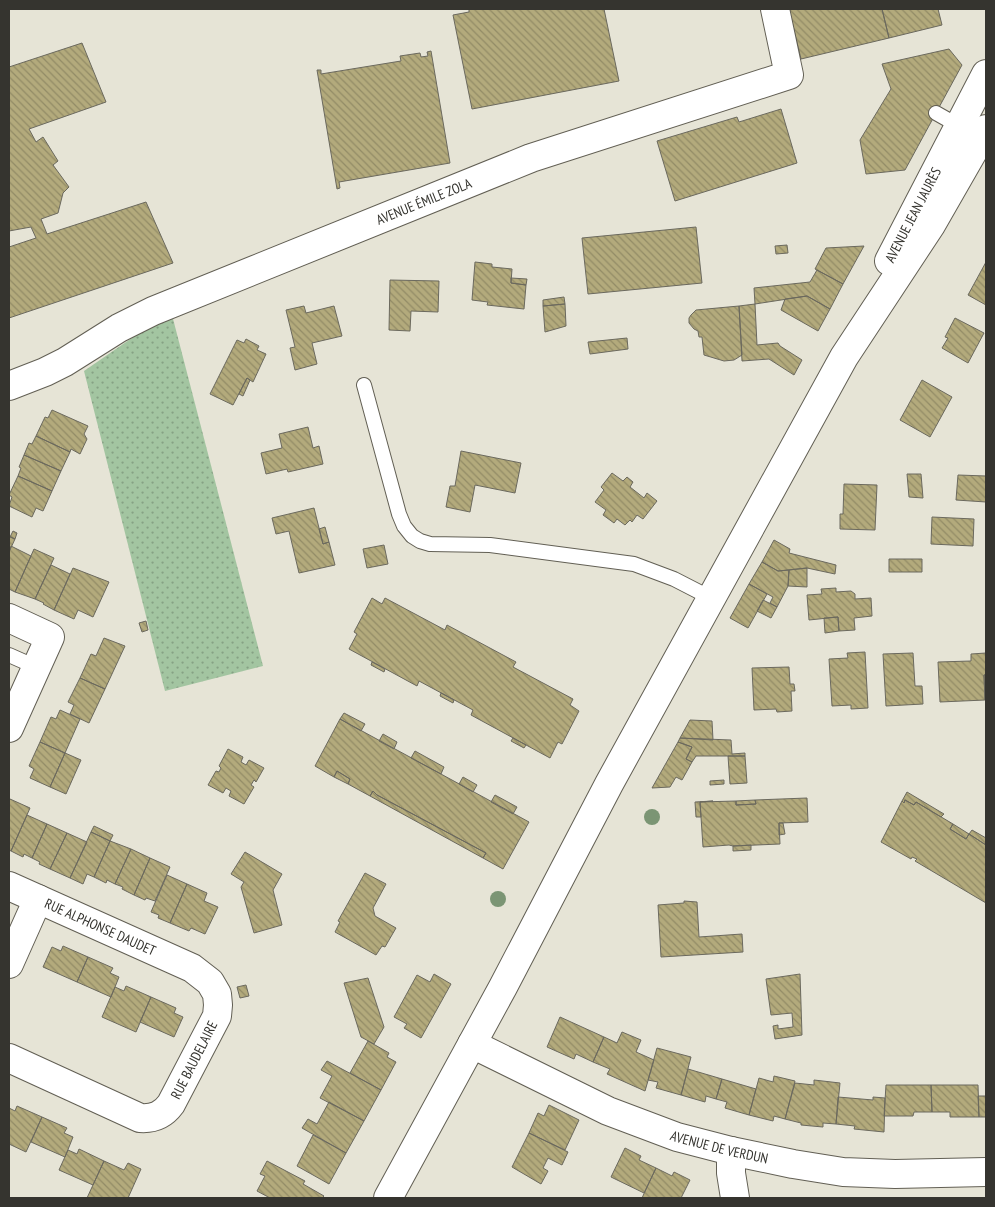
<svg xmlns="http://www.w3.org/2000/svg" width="995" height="1207" font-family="'PT Sans Narrow',sans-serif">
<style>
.grass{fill:url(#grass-dots)}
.building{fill:url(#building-back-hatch);stroke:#6b695e}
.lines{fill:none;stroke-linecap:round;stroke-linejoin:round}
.service-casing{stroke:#625f54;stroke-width:16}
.minor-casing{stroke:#625f54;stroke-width:30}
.secondary-casing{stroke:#625f54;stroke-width:30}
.service{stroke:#fff;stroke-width:14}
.minor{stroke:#fff;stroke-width:28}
.secondary{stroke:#fff;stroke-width:28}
.tree{fill:#7b9574}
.labels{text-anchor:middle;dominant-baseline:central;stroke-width:4.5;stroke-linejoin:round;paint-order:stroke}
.street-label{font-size:14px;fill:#35342f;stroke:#fff}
</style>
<defs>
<pattern id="grass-dots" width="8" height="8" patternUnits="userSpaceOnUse" patternTransform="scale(1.25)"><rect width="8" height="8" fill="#a3c5a1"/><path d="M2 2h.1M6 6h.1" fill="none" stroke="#86a184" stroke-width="1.8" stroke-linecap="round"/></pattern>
<pattern id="building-back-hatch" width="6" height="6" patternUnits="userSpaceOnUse" patternTransform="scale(1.25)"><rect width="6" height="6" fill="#b3aa7c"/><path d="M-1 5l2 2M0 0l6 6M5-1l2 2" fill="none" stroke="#928b66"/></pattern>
</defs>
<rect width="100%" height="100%" fill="#e6e4d6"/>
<path class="grass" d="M171,311L263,666L165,691L84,371Z"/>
<path class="building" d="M469,9H604L619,81L472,109L453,15L469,12Z
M789,9H882L889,38L801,59Z
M882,9H938L942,25L889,38Z
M82,43L106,102L29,129L36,142L43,137L58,161L53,165L69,187L63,193L58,213L41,219L47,234L146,202L173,263L9,318V247L36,238L31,227L9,231V67Z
M949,49L962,65L905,170L866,174L860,140L891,89L882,64Z
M431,51L450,163L339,182L340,188L337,189L317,70H321V74L401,61L400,56L420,53L421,57L428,56L427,52Z
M781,109L797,163L675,201L657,141L737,117L739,122Z
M696,227L702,283L588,294L582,238Z
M787,245L788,253L776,254L775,246Z
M864,246L843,284L815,269L826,248Z
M475,262L492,264V267L512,269L511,283L526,285L524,309L487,305L488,302L472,300Z
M986,262V305L968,295Z
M817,270L843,284L830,309L807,296L755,304L754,288L810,282Z
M511,278L527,279L526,285L511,283Z
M390,280L439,281L438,312L411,311L410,331L389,330Z
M807,296L830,309L818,331L781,310L785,299Z
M564,297L565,304L543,306V300Z
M565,304L566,326L545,332L543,306Z
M755,304L757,345L778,343L780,346L802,360L794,375L769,359L742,361L739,306Z
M304,306L306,313L334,306L342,336L312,343L317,364L295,370L290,348L295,347L286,310Z
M739,306L742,355L734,360L724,361L704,355L702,337H699L698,331L694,329L689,323V318L691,315L696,310Z
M955,318L984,333L968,363L942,348L948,338L945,337Z
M627,338L628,349L590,354L588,342Z
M246,339L259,346L257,350L266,354L253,382L247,378L233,405L210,394L237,340L244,343Z
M247,378L250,380L243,396L239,394Z
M922,380L952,397L930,437L900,420Z
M52,410L88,426L84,434L87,439L80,454L71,449L70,452L36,436L45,417L48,418Z
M308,427L313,448L319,446L323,464L288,472L287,469L266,474L261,453L282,448L279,434Z
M36,436L70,452L61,471L24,455L29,443L32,444Z
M461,451L521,463L515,493L475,485L470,512L446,507L450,486H455Z
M24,455L61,471L52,491L18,476L21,468L19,467Z
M612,473L623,481L627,477L633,482L630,487L644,498L647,493L657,501L643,519L637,515L632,522L630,520L625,525L617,519L614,523L603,515L606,510L595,502L604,490L601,487Z
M907,474H921L923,498L909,497Z
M958,475L986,476V502L956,500Z
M18,476L52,491L43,511L36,508L32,517L9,506L12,497L9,495Z
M844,484L877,485L875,530L840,529V514H843Z
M314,508L323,544L329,542L335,565L299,573L289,531L276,534L272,518Z
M932,517L974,519L973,546L931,544Z
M325,527L329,542L323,544L319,529Z
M13,531L17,533L15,539L10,537Z
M9,536L15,539L9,552Z
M774,540L790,549L789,553L836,565L835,574L807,568L778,571L762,562Z
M384,545L388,564L367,568L363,549Z
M11,546L31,556L15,592L9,589V552Z
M34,549L54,558L35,599L15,592Z
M889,559H922V572H889Z
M762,562L778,571L789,570L788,586L777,607L770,603L773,597L749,584Z
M51,565L70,574L54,610L43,604L44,603L35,599Z
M73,568L109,582L93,617L78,610L74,619L54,610Z
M807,568V587L788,586L789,570Z
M749,584L767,594L748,628L730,618Z
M836,588V592L851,591L855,594V599L871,598L872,616L854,618L855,630L839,631L838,617L809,620L807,595L822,594L821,589Z
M372,598L382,604L385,598L445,630L447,625L516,662L513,667L573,699L570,705L579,711L562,744L558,742L550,758L471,715L473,710L419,681L417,686L349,649L357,634L354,632Z
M763,600L777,607L771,618L757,611Z
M838,617L839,631L825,633L824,618Z
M146,621L148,630L142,632L139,623Z
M104,638L125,646L105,689L80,678L91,654L96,656Z
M865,652L868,708L851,709V705L832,706L829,659L848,658L847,653Z
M913,653L915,686H922L923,704L886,706L883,654Z
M986,653V675H984L985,700L940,702L938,662L971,661V654Z
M372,662L385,669L384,672L371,665Z
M789,667L790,684H794L795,691H791L792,711L777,712L776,709L754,710L752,668Z
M984,675H986V700H985Z
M80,678L105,689L89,723L70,714L74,705L68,702Z
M441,693L454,700L453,703L440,696Z
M60,710L80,719L65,753L40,742L51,717L56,719Z
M344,713L365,724L361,731L340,719Z
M340,719L529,822L503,869L483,858L486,853L377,795L373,791L370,796L348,784L350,779L337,771L334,777L315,766Z
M690,720L712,721L713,740L680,738Z
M383,734L397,742L394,749L379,741Z
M513,738L526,745L524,748L511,741Z
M680,738L731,740L732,754L745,753V756H696L692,762L686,759L692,747L678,742Z
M40,742L65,753L50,787L30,778L34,769L29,766Z
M678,742L692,747L686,759L692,762L682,780L676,777L670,787L652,788Z
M228,749L243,757L241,762L246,765L249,760L264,768L256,782L254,780L251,785L254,787L244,804L229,796L231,791L226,788L223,793L208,785L216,771L219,772L221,768L219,766Z
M415,751L444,767L441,774L411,758Z
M65,753L81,760L66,794L50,787Z
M728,756H745L747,783L730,784Z
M337,771L350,779L348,784L334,777Z
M463,777L477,785L473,792L459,784Z
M724,780V784L710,785V781Z
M373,791L377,795L486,853L483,858L370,796Z
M907,792L944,814L941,817L916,802L914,805L905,800L904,803L902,801Z
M495,795L517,807L513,814L491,802Z
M807,798L808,822L779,823L780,844L733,846L729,845L703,847L700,802L736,801V805L756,804L755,800Z
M10,799L30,808L11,851L9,850V802Z
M755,800L756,804L736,805V801Z
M905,800L914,805L916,802L953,824L950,829L966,839L969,834L986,845V903L915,861L917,859L912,857L911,859L881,842L902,801L904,803Z
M713,801L700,802L701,817H696L695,802Z
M27,815L47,824L32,858L24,854L23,857L11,851Z
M779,823H783L785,834L779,835Z
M47,824L67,833L50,869L39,864L40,862L32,858Z
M953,824L969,834L966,839L950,829Z
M94,826L113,835L110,841L91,832Z
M972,830L986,838V845L969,834Z
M91,832L110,841L94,877L87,874L83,884L70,878Z
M67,833L87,842L70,878L50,869Z
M110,841L131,849L115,884L107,880L106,883L94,877Z
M751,845V850L733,851V846Z
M131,849L150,858L134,895L122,889L123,887L115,884Z
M245,852L282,874L273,890L282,925L254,933L241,887L244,882L231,874Z
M150,858L170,867L155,901L146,898L145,900L134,895Z
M365,873L386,884L373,908L375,916L396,928L385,947L382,946L376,955L335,932L340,922L338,921Z
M167,875L187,884L170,923L158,918L159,915L151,912Z
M187,884L207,893L204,901L218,907L205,934L191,928L189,931L170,923Z
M684,901L697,902L699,937L742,934L743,952L661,957L658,905L684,903Z
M63,946L88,957L77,982L43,967L52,947L61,951Z
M88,957L113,968L110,973L119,977L111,997L77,982Z
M434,974L451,984L421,1038L404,1028L407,1024L394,1017L417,975L430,982Z
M800,974L802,1035L775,1039L773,1026L778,1025V1029L793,1027L792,1013L771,1015L766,979Z
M368,978L384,1027L374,1044L361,1037L344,983Z
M246,985L249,996L240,998L237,987Z
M126,986L151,997L136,1032L102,1017L115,987L124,991Z
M151,997L176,1008L174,1013L183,1017L174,1037L140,1022Z
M560,1017L604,1037L593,1062L576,1054L574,1059L547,1047Z
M622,1032L641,1040L636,1052L654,1060L645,1091L607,1074L610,1069L593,1062L604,1037L617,1043Z
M368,1041L389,1053L387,1057L396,1062L381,1090L350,1073Z
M657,1048L691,1057L681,1095L656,1088L658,1082L648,1080Z
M327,1061L381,1090L364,1121L320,1098L332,1076L321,1070Z
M688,1069L722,1079L716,1099L706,1096L705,1102L681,1095Z
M774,1076L795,1081L785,1119L774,1116L773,1121L749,1115L759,1078L773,1082Z
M722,1079L756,1089L749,1115L725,1108L727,1102L716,1099Z
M814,1080L840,1083L836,1124L823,1123V1127L801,1125V1123L785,1119L795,1083L814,1085Z
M886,1085H931L932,1112H914L913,1116H884Z
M931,1085H978L979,1117H950V1112H932Z
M978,1096H986V1117H979Z
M838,1097L873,1100V1097L885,1098L884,1132L854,1129L855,1126L836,1124Z
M329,1102L364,1121L346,1153L302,1128L308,1119L317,1124Z
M549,1105L579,1120L565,1150L529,1133L538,1113L544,1116Z
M17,1106L42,1117L26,1152L9,1144V1108L15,1111Z
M42,1117L67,1128L64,1133L73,1137L65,1157L31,1142Z
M529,1133L568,1152L562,1165L548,1158L543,1168L548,1171L541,1184L512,1167Z
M313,1135L346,1153L329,1184L297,1166Z
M625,1148L641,1156L639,1160L656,1168L644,1193L611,1177Z
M79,1149L104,1161L93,1185L59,1170L68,1150L77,1154Z
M104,1161L124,1170L128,1163L141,1169L128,1198H87Z
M267,1161L305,1181L303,1184L324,1196L322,1198H270L257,1191L265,1176L260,1174Z
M656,1168L672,1176L674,1172L690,1180L681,1198H642Z"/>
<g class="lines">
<g class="service-casing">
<path id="service" d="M936,113L959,126
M364,385L399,514L404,526L412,536L420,541L430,544L490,545L634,564L674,579L711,598
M9,655L36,667"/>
</g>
<g class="minor-casing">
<g id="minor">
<path id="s1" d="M9,386L45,372L65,362L119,328L153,311L531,158L789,75L775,9"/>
<path d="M9,618L50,637L9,728"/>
<path id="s2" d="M9,886L192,968L210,982L217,994L218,1005L217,1016L171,1104C163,1115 154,1119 140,1118L9,1058"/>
<path d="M9,964L38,899"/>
<path id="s3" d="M472,1044L608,1111L677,1137L731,1151L793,1164L843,1172L895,1174L986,1172"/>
<path d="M731,1151V1173L735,1198"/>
</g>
</g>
<g class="secondary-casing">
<g id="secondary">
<path id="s4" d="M889,261L986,74"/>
<path d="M388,1198L503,987L609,784L844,357L931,225L986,129"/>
</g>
</g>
<use href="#service" class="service"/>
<use href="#minor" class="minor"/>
<use href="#secondary" class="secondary"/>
</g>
<g class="tree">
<circle cx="652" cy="817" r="8"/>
<circle cx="498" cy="899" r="8"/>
</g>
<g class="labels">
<g class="street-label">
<text stroke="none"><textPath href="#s1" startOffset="455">AVENUE ÉMILE ZOLA</textPath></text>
<text stroke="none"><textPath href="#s4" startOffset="52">AVENUE JEAN JAURÈS</textPath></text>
<text stroke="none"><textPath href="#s2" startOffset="100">RUE ALPHONSE DAUDET</textPath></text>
<text transform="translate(194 1060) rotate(-63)">RUE BAUDELAIRE</text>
<text stroke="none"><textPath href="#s3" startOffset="269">AVENUE DE VERDUN</textPath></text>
</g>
</g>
<rect width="995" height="1207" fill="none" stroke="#35342f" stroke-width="20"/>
</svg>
